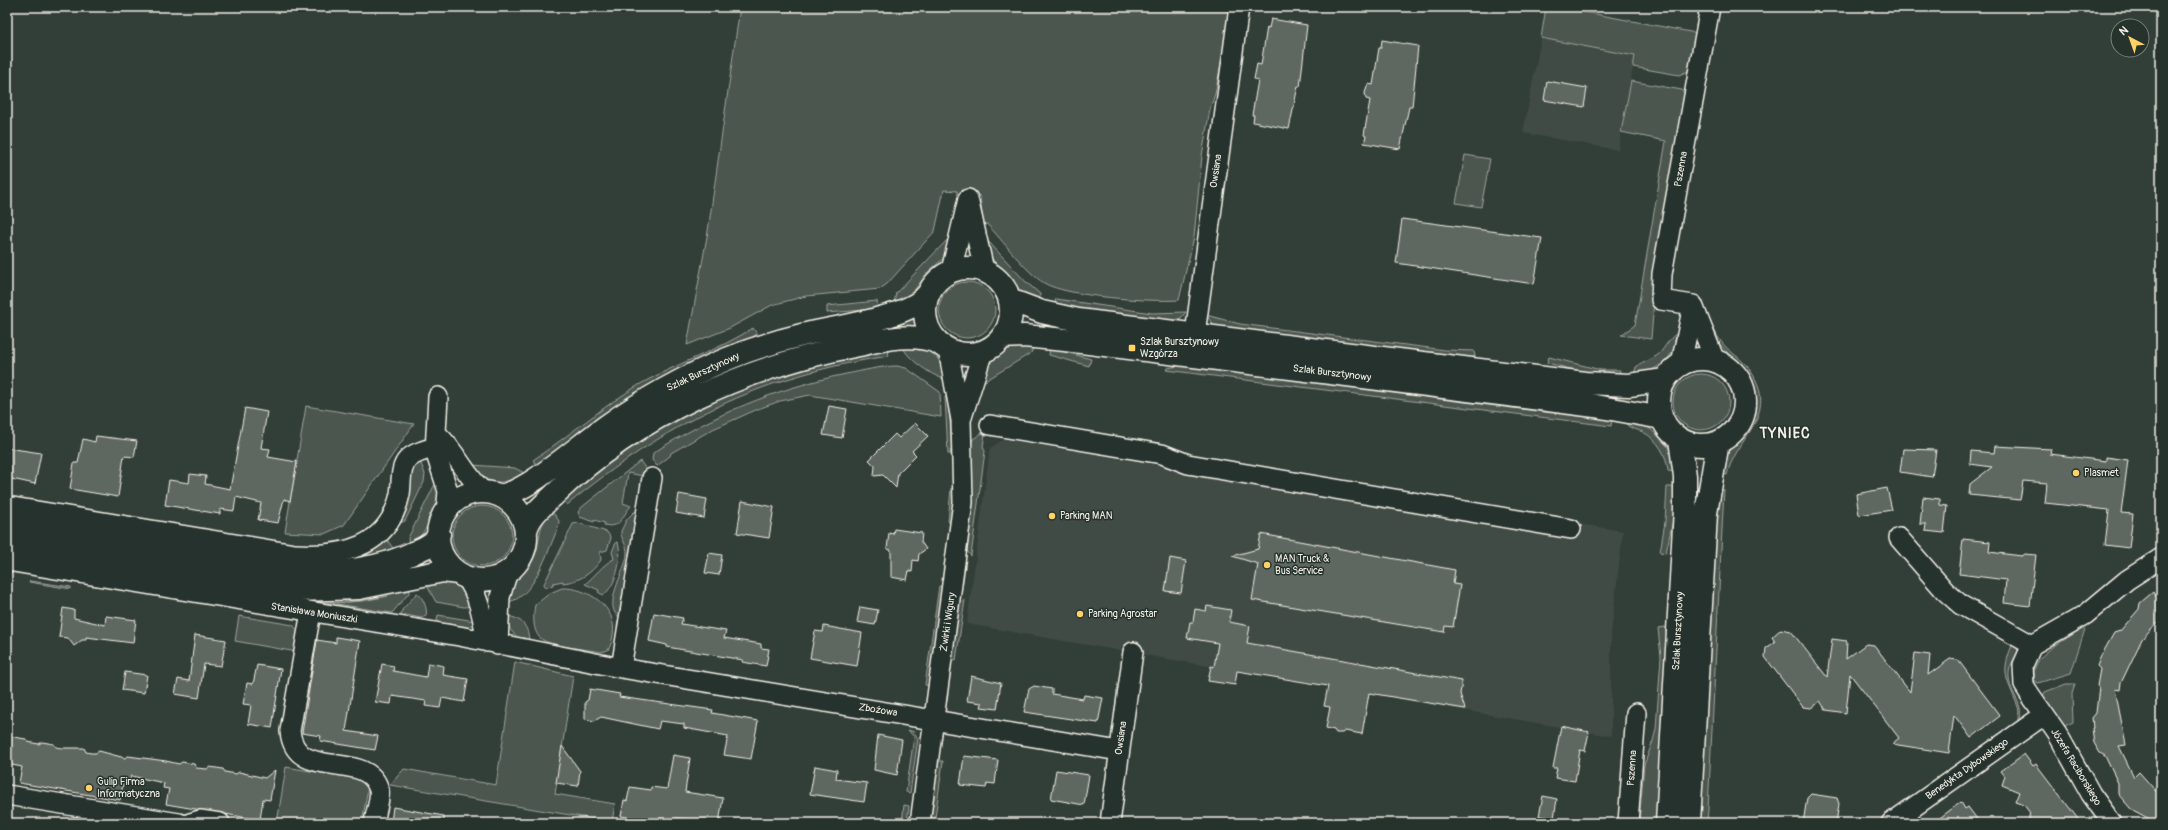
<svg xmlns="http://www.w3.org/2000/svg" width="2168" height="830" font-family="Pangolin,sans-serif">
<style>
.built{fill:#404b44}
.green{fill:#4c564f;stroke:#a0a49c}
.building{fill:#5f6861;stroke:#f4f1e8}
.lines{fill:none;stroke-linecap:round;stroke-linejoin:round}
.minor-casing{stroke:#f4f1e8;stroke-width:22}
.secondary-casing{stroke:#f4f1e8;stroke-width:25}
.minor{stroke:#26332d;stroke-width:19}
.secondary{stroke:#26332d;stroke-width:22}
.poi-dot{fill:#ffd166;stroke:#26332d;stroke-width:1.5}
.labels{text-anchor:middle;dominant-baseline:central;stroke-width:3;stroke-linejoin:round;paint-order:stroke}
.street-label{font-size:10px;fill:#f4f1e8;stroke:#26332d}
.poi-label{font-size:10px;fill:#f4f1e8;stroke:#26332d;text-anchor:start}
.district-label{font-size:14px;font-weight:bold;letter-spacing:1px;fill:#f4f1e8;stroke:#26332d}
</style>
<rect width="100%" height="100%" fill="#323e38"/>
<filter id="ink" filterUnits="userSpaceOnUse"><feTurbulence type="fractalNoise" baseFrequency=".025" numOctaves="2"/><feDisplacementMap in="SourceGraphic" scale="8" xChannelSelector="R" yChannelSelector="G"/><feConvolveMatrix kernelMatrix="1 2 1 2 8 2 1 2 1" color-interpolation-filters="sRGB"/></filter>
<g filter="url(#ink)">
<path class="built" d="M1541,38L1635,56L1618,150L1523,133Z
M1004,439L1570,535L1572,523L1623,531L1611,635V736L967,624L990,448Z"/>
<path class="green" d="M740,7H1232L1215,94L1210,109L1202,156L1194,237L1179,300C1150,302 1068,297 1044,283C1026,272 1002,240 987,224H983L980,196L958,195L957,191L944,190L935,231L887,284L880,289L806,296L772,305L730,328L687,345L708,231Z
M1546,7H1558L1701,34L1695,68L1679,75L1633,67L1635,56L1541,38Z
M1631,81L1682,90L1685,95L1654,301L1651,339L1621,335L1635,325L1666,141L1621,132Z
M1465,155L1490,159L1481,207L1456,203Z
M947,240H951L944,258L928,272L913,292L894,303L896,293Z
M987,240L1025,281L1040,294V301L1021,292L1008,273L994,261L989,255Z
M939 310a28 28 0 1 1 56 0a28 28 0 1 1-56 0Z
M1056,299L1152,313L1186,312L1181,318L1171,321L1066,308L1054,305Z
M877,301L878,307L864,310L827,313V306Z
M1206,315L1240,324L1445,350L1474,351L1475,357L1463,358L1216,328Z
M913,316L916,327L899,330L897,321Z
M753,328L757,334L743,343L537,465L533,460C570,435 603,406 642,383C678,363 719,350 753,328Z
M1714,329C1723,351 1738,353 1750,370C1781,415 1736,437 1727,475L1720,474C1722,466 1723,457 1729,451C1734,445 1741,441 1746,434C1759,418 1760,394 1750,376C1738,355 1722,355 1712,330Z
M1678,333C1674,360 1659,370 1634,375L1636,367C1643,362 1652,360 1659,354C1665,348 1670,336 1678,333Z
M903,346C930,346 939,353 947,379C937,380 904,357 903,346Z
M1034,346L1031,353L985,381L980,382C986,367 995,353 1012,348C1018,346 1028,347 1034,346Z
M1050,348L1091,359L1089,366L1049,355Z
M888,350L889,356C760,375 667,423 567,505L563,500C628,443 704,399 787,372C819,362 854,357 888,350Z
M1549,357L1601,370H1620L1619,376L1595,375L1547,363Z
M1183,365L1612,419L1611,426L1166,370L1168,368Z
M897,366L906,368L940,392L941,417L810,395L780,401L758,409L713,429L671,453L670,456L657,466L652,460L653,453C712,415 777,388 846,374C863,371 880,366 897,366Z
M1673 402a28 28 0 1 1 56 0a28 28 0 1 1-56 0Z
M948,394L952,449L950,451L951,454H948L945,397Z
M306,406L414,424L344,525L324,534L285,532Z
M1627,421L1645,425L1655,433L1669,448L1672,455L1674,472L1668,471C1667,455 1658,440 1643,432C1638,430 1633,429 1628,426Z
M982,433H985L983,447L985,451L971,556L967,551L971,511L970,448L973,439Z
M420,461L425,474L424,482L405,521L395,525L409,496L413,466Z
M640,461L648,472L643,476L628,473L623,503L631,506C621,517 621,529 604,525L605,523L594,520V522L580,517L578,512L582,507Z
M472,465L515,468L524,473C503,486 487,487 472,465Z
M439,481C438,505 430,532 409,546L408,538L434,486Z
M1667,487H1675L1674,515L1666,553L1660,552L1665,522Z
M951,488L955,493L952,522H948Z
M1718,489L1724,490L1708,809L1707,823H1699Z
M452 536a30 30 0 1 1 60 0a30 30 0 1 1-60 0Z
M552,511L559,521L558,528C548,549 534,600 507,602C509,597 510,589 513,584C518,575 528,571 533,560C543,540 534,530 552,511Z
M634,512L637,513L622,619C599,608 626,572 627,554C628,545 620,539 621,531L627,519Z
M573,524L578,523L607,532L611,538L607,550L600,552L601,560C591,574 580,581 563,583V581L553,583V585L545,588L544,584Z
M385,537L395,551L356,559L363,555L348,560Z
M616,542L618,543C623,557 616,587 603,595L598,592L599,590L585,584C594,577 604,563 614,559L612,552Z
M431,554L435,564L419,569L415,560Z
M30,581L71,587V589L29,582Z
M440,581C458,583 465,590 474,606L464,607L436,602L426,584Z
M939,586L944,587L930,686L925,685Z
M411,588L409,593L392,613L337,604L335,609L316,604L362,601L388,596C357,602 325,606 294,600L354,599Z
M562,588C587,587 618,607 613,635C612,640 611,646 608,650L601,652C588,649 553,647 543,640C532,634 533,615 535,605L550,593Z
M417,593C423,597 428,609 426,616L421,618L401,614L402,610Z
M965,600L956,660L951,659L959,604Z
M438,615L475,621L468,628L436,625Z
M239,616L293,625L300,633L297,652L235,641Z
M507,616C522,618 529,627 529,642C516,639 507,630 507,616Z
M1665,627L1668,642L1658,823H1639L1644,765L1653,741L1656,729L1661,657L1658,628Z
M2083,627L2085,629L2071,673L2038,683L2035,681C2027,654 2066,642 2083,627Z
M2014,641L2018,651C2014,660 2008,667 2009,677C2009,693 2027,706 2018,722C2017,718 2020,713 2018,707C2007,678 1999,674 2014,641Z
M515,662L573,676L555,794L615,804L612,822L390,785L404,769L496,785Z
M2066,684H2075L2072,694L2073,722L2065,726L2060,722L2043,696L2045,692Z
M908,730L914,732L918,739L910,793L906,792L914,737Z
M937,761H943L935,818L929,817Z
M286,767L369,781L362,823H277Z
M904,805L909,806L907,823H902Z"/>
<path class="building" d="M1271,19L1307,25L1300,87L1298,86L1289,129L1253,122L1254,115H1252L1258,80L1254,79L1257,64L1261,65L1267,27L1269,28Z
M1382,40L1418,46L1412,107H1409L1400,149L1364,143L1366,136L1364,135L1370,100L1366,99L1365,93L1368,84L1373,85L1379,48H1381Z
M1547,81L1587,88L1584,107L1544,100Z
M1402,219L1542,238L1534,284L1396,263Z
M829,406L847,409L842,438L823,435Z
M245,408L267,412L261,448L270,449L268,457L297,462L290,501L284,499L278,523L258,520L261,503L236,497L234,511L220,509V514L165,505L169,480L189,483L190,474L206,476L205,484L230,489Z
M915,423L928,436L912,451L916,455L898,473L896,488L883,475L874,476L875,466L869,460L895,434L899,438Z
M96,436L137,441L134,457L124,456L118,497L70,489L74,463H78L83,439L95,442Z
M1995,446L2051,449L2050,454L2106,461V457L2128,460L2121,513L2133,514L2129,548L2105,545L2109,510L2045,503L2047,483L2023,481L2020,500L1969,495L1970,484L1992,467L1970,464L1971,451L1994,453Z
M7,448L41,453L35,484L7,478Z
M1903,449L1936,450L1932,477L1900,472Z
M1887,488L1892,510L1859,515L1856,494Z
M679,494L707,499L704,518L676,513Z
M1923,497L1940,499V505L1947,506L1944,533L1925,531L1926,524H1920Z
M742,501L774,507L769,538L737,533Z
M894,529L922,533L921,542L926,549L919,554L918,561L913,560L912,572L909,571L907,580L891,577V550L887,549L889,533L893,534Z
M1261,534L1455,570L1453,584L1460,585L1453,627L1445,626L1444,632L1252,600L1258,564L1232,556L1258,549Z
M1963,539L1990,542L1989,552L2022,556L2025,554L2036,555L2030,606L2004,603L2006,580L1959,574Z
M709,553L722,555L719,575L705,573Z
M1170,558L1186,561L1181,593L1165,591Z
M2153,592L2161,603V621L2152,628L2142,639L2121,683L2120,690L2115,689L2126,745L2119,746L2134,777L2139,772L2161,797V823H2157L2131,809L2118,794V783L2105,756L2100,753L2094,743L2092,728H2093L2092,718L2096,713L2099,687L2097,686L2100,669L2097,666L2101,656L2114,633L2120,631L2139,609L2140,603Z
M1207,606L1231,610L1229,622L1250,626L1247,643L1462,681L1460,694L1465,709L1369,693L1362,734L1345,731L1342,733H1336L1334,730L1326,728L1330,707L1324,706L1328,686L1237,671L1235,685L1208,681L1211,666L1214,667L1218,643L1187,638L1190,622H1193L1195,609L1206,611Z
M860,607L878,610L875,625L857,622Z
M63,608L74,610V618L105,625L106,616L136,620L133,643L86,637V640H82L74,646L68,638L59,637Z
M654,613L683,618L681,624L726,631L724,638L761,644V648L769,649L766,666L742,662L743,660L667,647V645L649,641Z
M824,626L862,633L857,666L810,658L815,631L823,632Z
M1781,629L1791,631L1827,677L1832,639L1847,641L1846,659L1866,644L1874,645L1910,692L1915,653L1930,655L1928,675L1950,659L1958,660L2000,716L1971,738L1954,715L1949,753L1892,744L1899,738L1850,674L1846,713L1826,710L1820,701L1811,708L1803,707L1765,657L1766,648L1775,642L1772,637Z
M195,635L226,640L221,666L204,664L199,698L175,694L178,679L189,681Z
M336,637L360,641L346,731L378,736L375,750L320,741L321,736L302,733L317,640L336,643Z
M428,663L444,666L443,675L468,679L464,702L442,698L440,708L425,706L426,701L392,696L391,704L375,702L382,664L394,666L393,671L426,677Z
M257,665L281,669L272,728L248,724L251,705L243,704L247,683L253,684Z
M125,672L147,675L144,693L122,690Z
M971,676L1001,683L997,709L981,707L982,703L967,701Z
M1034,686L1052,689V694L1083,699L1084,695L1103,698L1098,723L1024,712L1029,689Z
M590,689L620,694L619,697L713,710L712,713L758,721L751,759L724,755L728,736L684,728V724L660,721L658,729L601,717L594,721L585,719V702L588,700Z
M1561,726L1589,732L1585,751L1580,750L1575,781L1555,778L1557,768H1553Z
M878,735L902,740L897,775L874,770Z
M7,736L26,739L28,742L33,743L39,744L42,742L54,744L56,747L62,748H84L86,752L91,753H96L99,751L125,758L128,756L166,761L179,764L182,762L194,764L196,768L207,769L210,767L223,769L225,772L236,774L239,772L265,778L275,770L270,800L263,799L260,820L166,804L169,789L163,788L164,783L131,776L130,780L124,779L120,800L19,783L22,767L7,764Z
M562,746L580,771L578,786L556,783Z
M2024,754L2033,766L2036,764L2081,823H2037L2028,819L2030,813L2024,805L2015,802L2019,792L2002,785L2005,776L2001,771Z
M673,755L690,758L685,792L723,798L719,823L676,818L675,823H660L621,816L624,800L627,801L630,787L651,790V787L667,789Z
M964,756L998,760L995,784L987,783L986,788L960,785Z
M815,766L837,770L836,779L867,783L864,802L810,794Z
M1056,770L1089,775L1084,805L1051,799Z
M1811,794L1837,798L1839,804L1836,823H1803L1807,798Z
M1543,796L1557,799L1554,818L1539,816Z
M1961,802L1965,809L1968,807L1980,823H1933Z
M393,807L444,816V823H391Z"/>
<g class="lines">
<g class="minor-casing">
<path id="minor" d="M969,203L984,270
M951,271L968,199
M1693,305L1661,300L1662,274L1710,7
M1693,305L1715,361
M1195,334L1239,7
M1681,364L1693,305
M438,397L435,451L448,491L446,513
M962,417L983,351
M990,425L1162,454L1188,464L1571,529
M439,436C457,453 466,477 485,493
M7,506L295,554C342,557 389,548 400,494C402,483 399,468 408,459C417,450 436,448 447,444
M1899,538L1945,591L1961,605L2032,645
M7,561L459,636L621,668L1119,751
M465,576C479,594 483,620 487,642
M311,612L290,731C295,784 368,747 379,790C381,799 375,814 374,823
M498,645L500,597L508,571
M621,668L652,478
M7,795L179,823
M190,823L200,820L220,823
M920,823L963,502L961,420L948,349
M1110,823L1133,652
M1628,823L1636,713
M1891,823L2044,715
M2112,823L2091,794L2057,733L2029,693L2024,685L2023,665L2032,645L2085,615L2127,580L2161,558"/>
</g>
<g class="secondary-casing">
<path id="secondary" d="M925 311a43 43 0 1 1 86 0a43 43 0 1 1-86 0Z
M1010,300L1042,312L1078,320L1585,383L1629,385L1665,380
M1002,337L1024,336L1065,340L1595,406L1662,418
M1659 402a43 43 0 1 1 86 0a43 43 0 1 1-86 0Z
M438 536a44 44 0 1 1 88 0a44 44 0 1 1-88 0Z
M500,496C529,491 579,445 605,427C643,400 684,377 727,359C751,349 777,341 802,335C833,327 908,319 927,295
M7,524L300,572C340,573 378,570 415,552C424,548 435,544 439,534
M526,531C529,515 544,505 555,494C638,414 747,366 859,345C884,339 915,332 939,343
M7,542L299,590L359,588L443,571L458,573
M1667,823L1685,509V476L1680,439
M1689,823L1706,513L1718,442"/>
</g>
<use href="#minor" class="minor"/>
<use href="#secondary" class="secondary"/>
</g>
</g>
<g class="poi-dot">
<rect x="1128" y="344" width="8" height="8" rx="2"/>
<circle cx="2076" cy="473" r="4"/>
<circle cx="1052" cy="516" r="4"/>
<circle cx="1267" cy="565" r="4"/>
<circle cx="1080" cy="614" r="4"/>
<circle cx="89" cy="788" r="4"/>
</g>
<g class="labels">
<g class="street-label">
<text transform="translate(1681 169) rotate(-80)">Pszenna</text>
<text transform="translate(1216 171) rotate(-82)">Owsiana</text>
<text transform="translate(703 372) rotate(-25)">Szlak Bursztynowy</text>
<text transform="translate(1332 373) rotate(7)">Szlak Bursztynowy</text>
<text transform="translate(314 613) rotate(9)">Stanisława Moniuszki</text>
<text transform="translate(948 622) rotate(-82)">Żwirki i Wigury</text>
<text transform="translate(1678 631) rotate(-87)">Szlak Bursztynowy</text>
<text transform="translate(878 710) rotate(9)">Zbożowa</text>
<text transform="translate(1121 738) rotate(-82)">Owsiana</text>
<text transform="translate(2076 767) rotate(59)">Józefa Raciborskiego</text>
<text transform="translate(1632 768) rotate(-86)">Pszenna</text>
<text transform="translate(1967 769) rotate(-35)">Benedykta Dybowskiego</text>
</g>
<g class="poi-label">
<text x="1140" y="342">Szlak Bursztynowy<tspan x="1140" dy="12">Wzgórza</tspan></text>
<text x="2084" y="473">Plasmet</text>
<text x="1060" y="516">Parking MAN</text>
<text x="1275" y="559">MAN Truck &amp;<tspan x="1275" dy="12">Bus Service</tspan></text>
<text x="1088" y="614">Parking Agrostar</text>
<text x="97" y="782">Gulip Firma<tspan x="97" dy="12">Informatyczna</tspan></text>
</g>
<g class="district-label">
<text x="1785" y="433">TYNIEC</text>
</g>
</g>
<rect width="2168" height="830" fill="none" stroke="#26332d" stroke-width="24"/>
<rect x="12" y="12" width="2144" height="806" fill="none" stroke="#f4f1e8" stroke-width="1.5" filter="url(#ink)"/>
<g transform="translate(2130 38) rotate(319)"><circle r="19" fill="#26332d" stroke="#787f78"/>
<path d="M0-3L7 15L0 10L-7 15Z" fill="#ffd166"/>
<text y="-6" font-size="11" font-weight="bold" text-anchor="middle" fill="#f4f1e8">N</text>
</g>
</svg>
